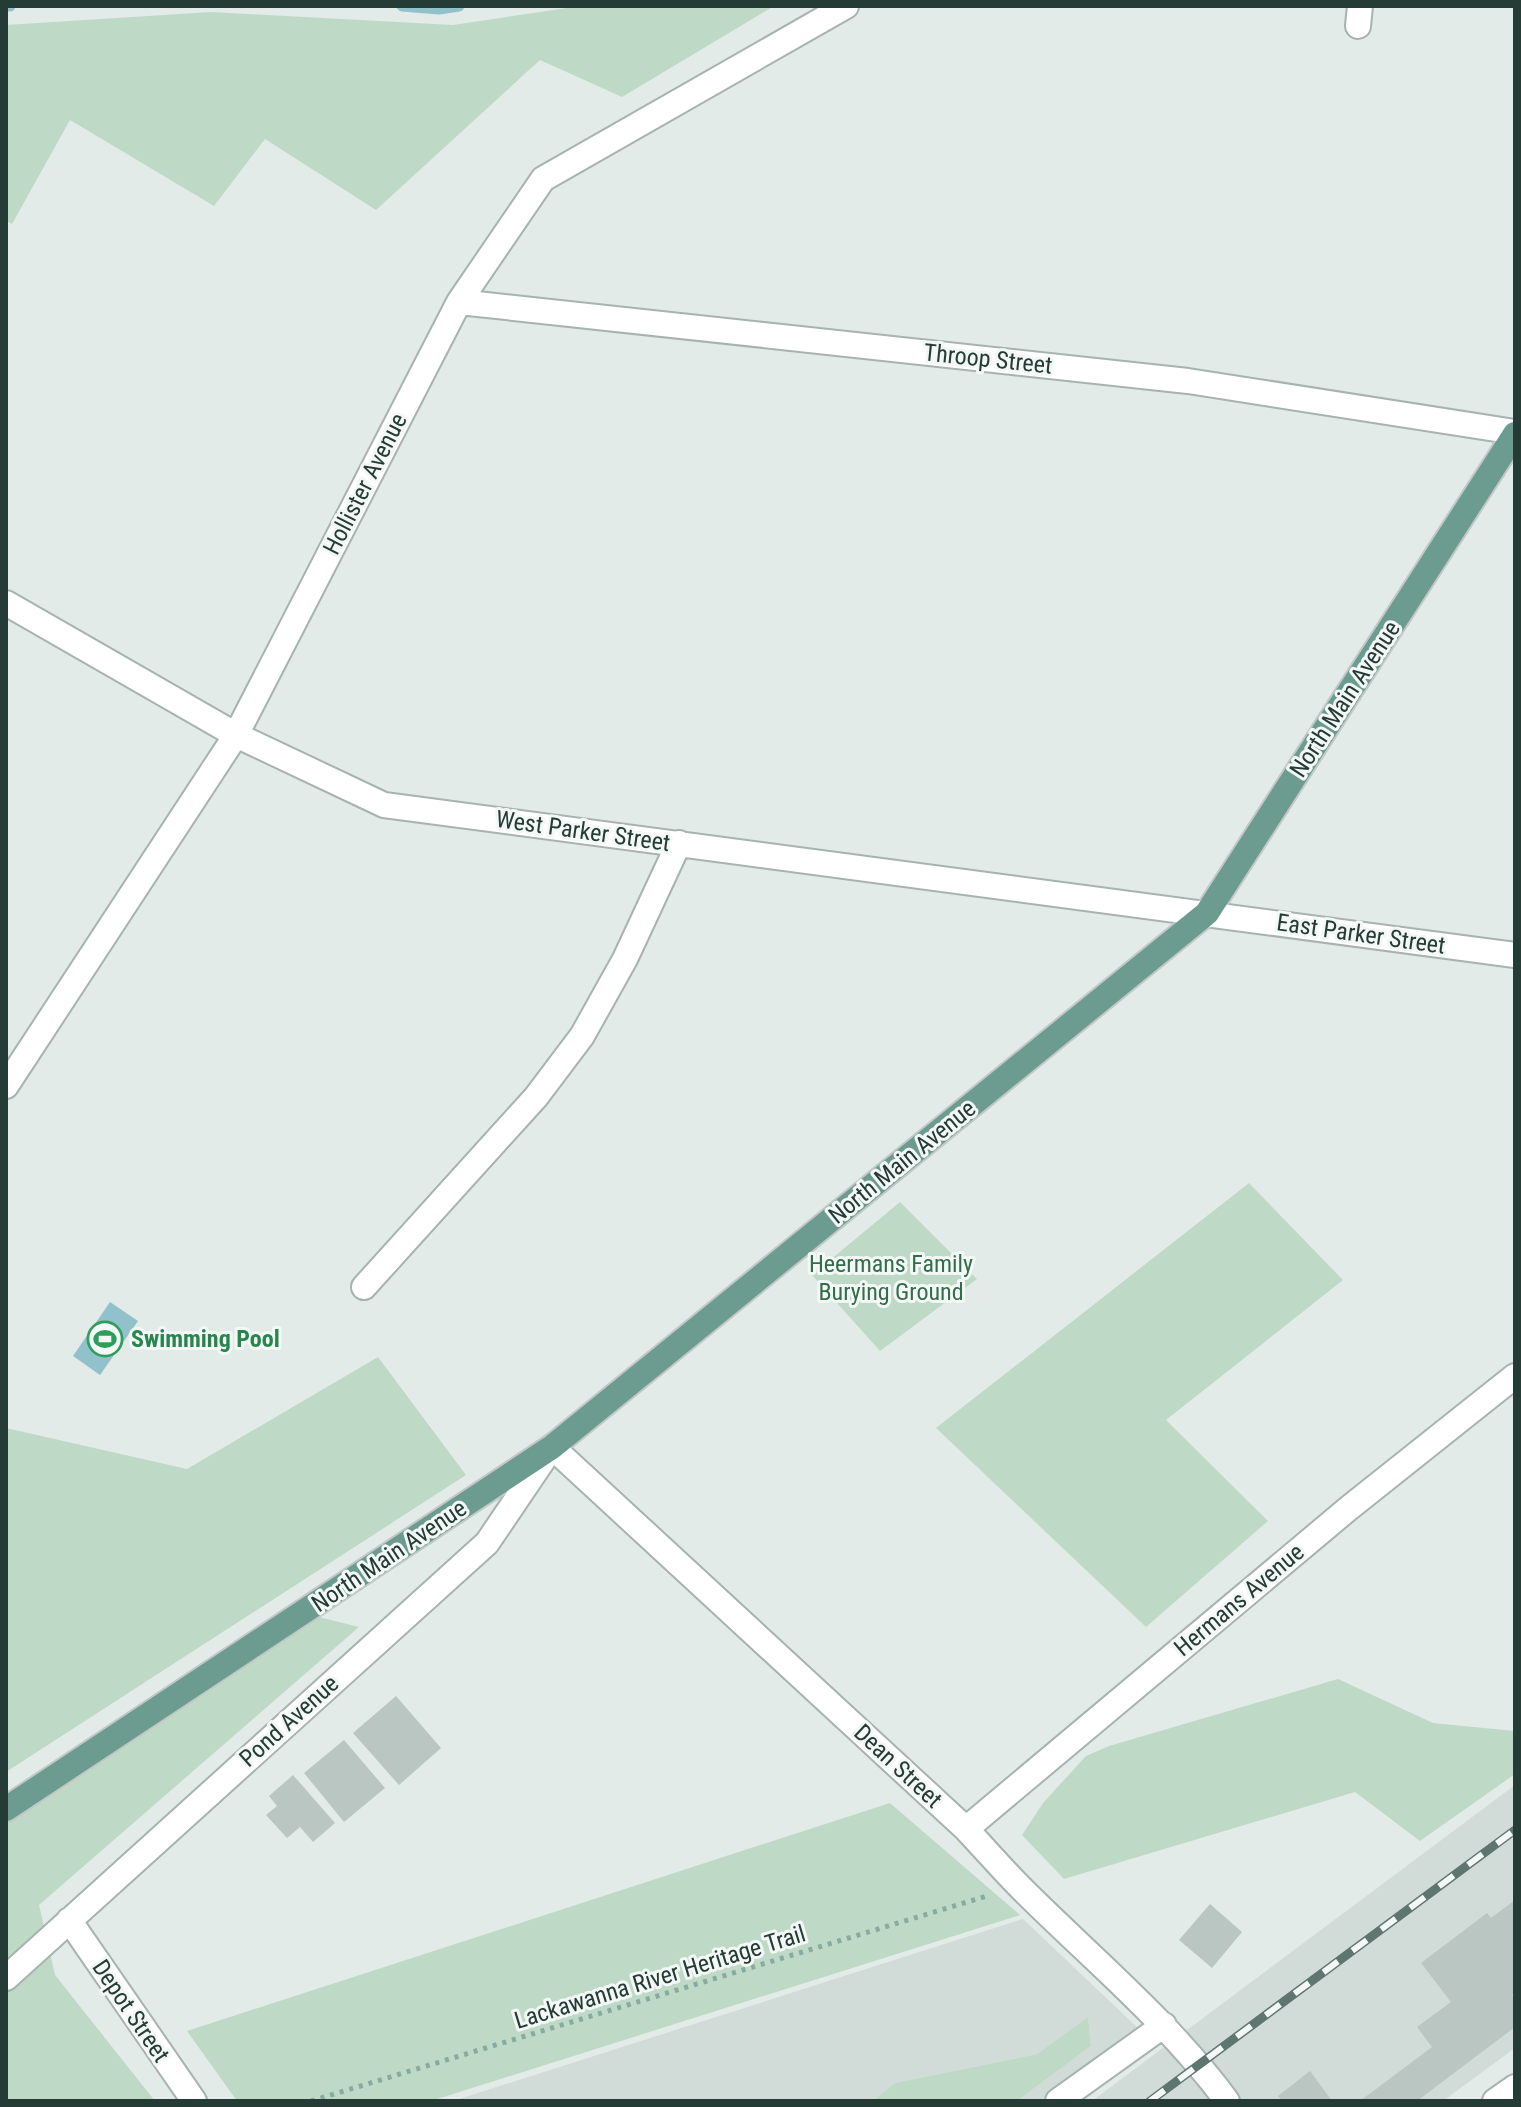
<svg xmlns="http://www.w3.org/2000/svg" width="1521" height="2107" font-family="'Roboto Condensed',sans-serif">
<style>
.built{fill:#d1dbd7}
.green{fill:#bedac6}
.water{fill:#91c1ca}
.lines{fill:none;stroke-linecap:round;stroke-linejoin:round}
.stream{stroke:#91c1ca;stroke-width:11}
.building{fill:#b9c6c1}
.minor-casing{stroke:#a6b3af;stroke-width:28}
.major-casing{stroke:#c2c8c6;stroke-width:28}
.path{stroke:#87aba0;stroke-width:5;stroke-dasharray:4 6;stroke-linecap:butt}
.minor{stroke:#fff;stroke-width:24}
.major{stroke:#6c9c90;stroke-width:24}
.rail-casing{stroke:#5f7670;stroke-width:9}
.rail{stroke:#f3f8f6;stroke-width:6;stroke-dasharray:18;stroke-linecap:butt}
.labels{text-anchor:middle;dominant-baseline:central;stroke-width:6;stroke-linejoin:round;paint-order:stroke}
.street-label{font-size:24px;fill:#253b35;stroke:#f3f8f6}
.park-label{font-size:24px;fill:#336d4a;stroke:#f3f8f6}
.leisure-label{font-size:24px;font-weight:bold;fill:#27864d;stroke:#f3f8f6;text-anchor:start}
</style>
<rect width="100%" height="100%" fill="#e3ebe8"/>
<path class="built" d="M1515,1785V2048L1443,2101H1092Z
M1023,1919L1140,2030L1041,2101H1017L1091,2046L1088,2017L1037,2054L895,2083L873,2101H453Z"/>
<path class="green" d="M580,6H774L622,97L540,60L376,210L265,139L214,206L70,120L12,224L6,221V25L211,12L453,25Z
M1249,1183L1343,1280L1166,1420L1268,1521L1146,1627L936,1428Z
M900,1202L977,1279L880,1351L812,1275Z
M378,1357L466,1475L6,1772V1428L187,1469Z
M319,1617L359,1627L39,1905L55,1975L155,2101H6V1817Z
M1338,1679L1433,1723L1515,1731V1774L1420,1841L1355,1792L1064,1879L1022,1835L1043,1803L1086,1756L1109,1746Z
M890,1803L1020,1915L431,2101H237L187,2031Z
M1088,2017L1091,2046L1017,2101H873L895,2083L1037,2054Z"/>
<path class="water" d="M110,1302L138,1321L100,1375L73,1356Z"/>
<g class="lines">
<path class="stream" d="M6,6H10
M402,6L439,9L459,6"/>
</g>
<path class="building" d="M396,1696L441,1748L399,1785L353,1733Z
M344,1740L385,1788L344,1822L304,1773Z
M293,1775L335,1823L313,1842L300,1827L287,1838L266,1815L277,1806L269,1796Z
M1515,1900V1993L1512,1995L1515,1999V2027L1417,2101H1360L1432,2047L1417,2027L1451,2002L1421,1963L1487,1913L1491,1918Z
M1210,1904L1242,1932L1212,1968L1179,1940Z
M1310,2071L1332,2101H1282L1278,2096Z"/>
<g class="lines">
<g class="minor-casing">
<path id="minor" d="M1358,26L1360,6
M459,302L1188,381L1515,432
M6,603L236,735L384,805L1515,955
M6,1086L236,735L459,302L543,179L846,6
M364,1287L536,1097L582,1036L625,959L679,843
M966,1829L1349,1508L1515,1376
M69,1920L194,2101
M6,1978L487,1543L552,1447L966,1829C984,1848 1002,1869 1021,1888C1091,1958 1168,2021 1227,2101
M1058,2101L1164,2025
M1495,2101L1515,2087"/>
</g>
<g class="major-casing">
<path id="major" d="M6,1809L552,1447L1207,913L1515,434"/>
</g>
<path class="path" d="M311,2101L987,1896"/>
<use href="#minor" class="minor"/>
<use href="#major" class="major"/>
<g class="rail-casing">
<path id="rail" d="M1150,2101L1515,1830"/>
</g>
<use href="#rail" class="rail"/>
</g>
<defs>
<g id="stadium-ring" transform="scale(1.8)"><circle r="9.5" fill="#f3f8f6" stroke="#2e9e5b" stroke-width="1.5"/><path d="M0-5a6.5 5 0 1 0 0 10a6.5 5 0 1 0 0-10ZM-3.5-1.8h7v3.6h-7Z" fill="#2e9e5b"/></g>
</defs>
<g fill-rule="evenodd">
<use href="#stadium-ring" x="105" y="1339"/>
</g>
<g class="labels">
<g class="street-label">
<text transform="translate(988 359) rotate(6)">Throop Street</text>
<text transform="translate(365 484) rotate(-63)">Hollister Avenue</text>
<text transform="translate(1345 699) rotate(-57)">North Main Avenue</text>
<text transform="translate(583 831) rotate(8)">West Parker Street</text>
<text transform="translate(1361 934) rotate(8)">East Parker Street</text>
<text transform="translate(902 1162) rotate(-39)">North Main Avenue</text>
<text transform="translate(389 1556) rotate(-34)">North Main Avenue</text>
<text transform="translate(1239 1600) rotate(-40)">Hermans Avenue</text>
<text transform="translate(289 1721) rotate(-42)">Pond Avenue</text>
<text transform="translate(898 1766) rotate(43)">Dean Street</text>
<text transform="translate(660 1977) rotate(-17)">Lackawanna River Heritage Trail</text>
<text transform="translate(131 2011) rotate(56)">Depot Street</text>
</g>
<g class="park-label">
<text x="891" y="1264">Heermans Family<tspan x="891" dy="28">Burying Ground</tspan></text>
</g>
<g class="leisure-label">
<text x="131" y="1339">Swimming Pool</text>
</g>
</g>
<rect width="1521" height="2107" fill="none" stroke="#253b35" stroke-width="16"/>
</svg>
